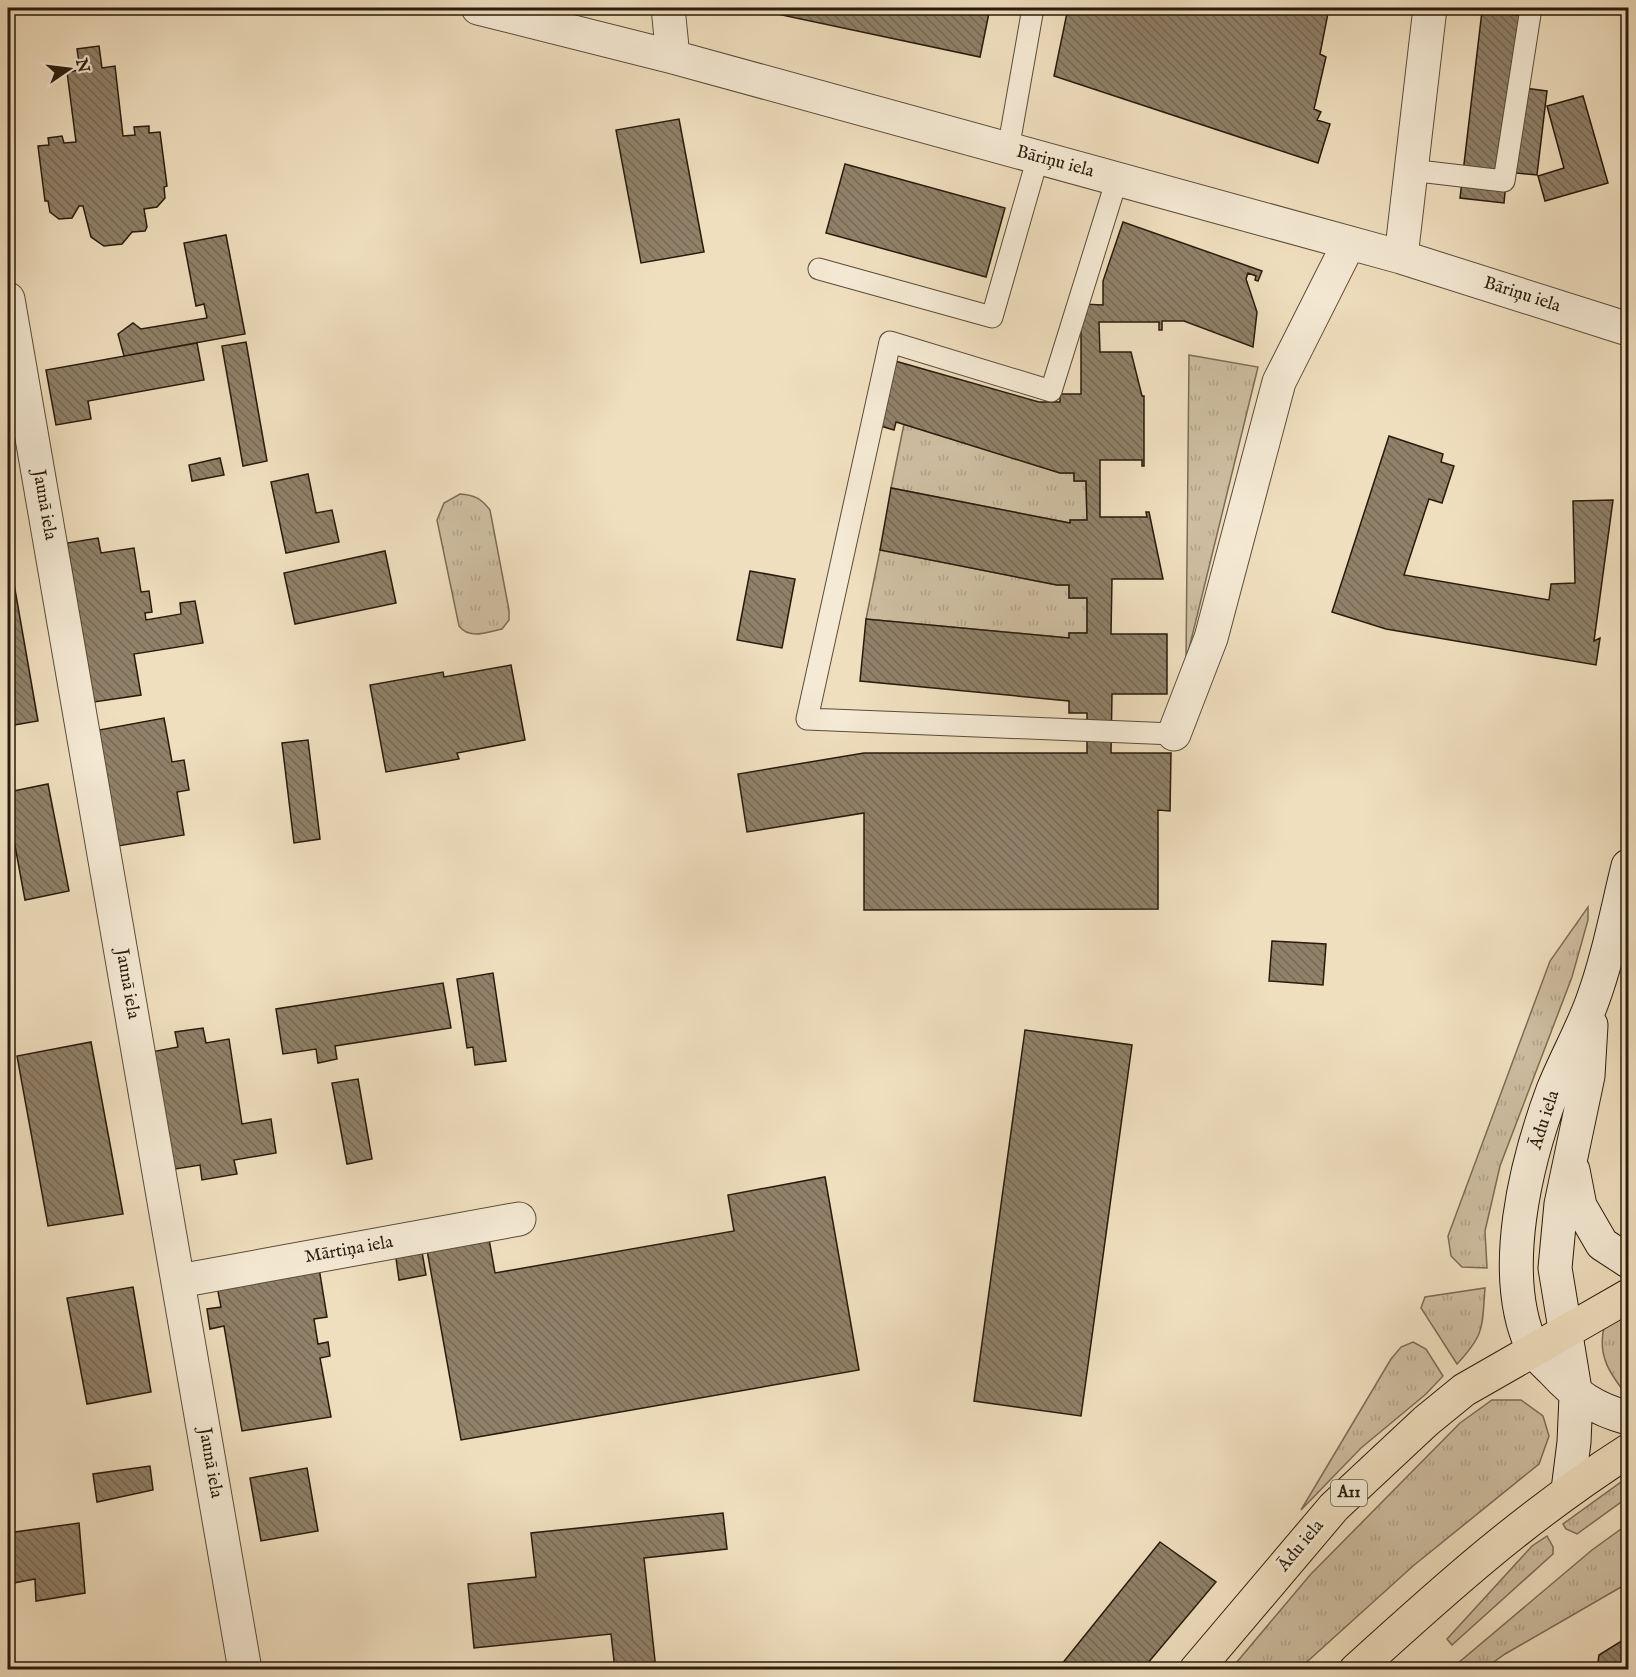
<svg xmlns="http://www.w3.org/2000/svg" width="1636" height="1677" font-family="'IM FELL English',serif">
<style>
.grass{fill:url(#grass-tufts);stroke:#7c6c56;stroke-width:1.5}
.building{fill:url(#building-back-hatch);stroke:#291b0c;stroke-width:1.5}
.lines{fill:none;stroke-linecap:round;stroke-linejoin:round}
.lane-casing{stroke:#5b4c39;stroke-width:23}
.street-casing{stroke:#5b4c39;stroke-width:35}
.secondary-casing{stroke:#291b0c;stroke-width:35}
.highway-casing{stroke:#291b0c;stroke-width:35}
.lane{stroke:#f5ead5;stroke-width:21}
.street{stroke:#f5ead5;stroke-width:33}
.secondary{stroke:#f5ead5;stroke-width:33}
.highway{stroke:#f0dfbf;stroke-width:33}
.labels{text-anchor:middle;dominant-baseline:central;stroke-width:6;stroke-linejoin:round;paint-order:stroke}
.shield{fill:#f5ead5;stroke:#665948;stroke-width:1.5}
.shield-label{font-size:16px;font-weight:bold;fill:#291b0c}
.street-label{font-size:18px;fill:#291b0c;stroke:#f5ead5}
</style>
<defs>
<pattern id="grass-tufts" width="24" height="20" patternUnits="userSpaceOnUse" patternTransform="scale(1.5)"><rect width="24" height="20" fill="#cebea1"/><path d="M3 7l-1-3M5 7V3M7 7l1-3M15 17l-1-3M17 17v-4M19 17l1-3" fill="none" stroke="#b1a389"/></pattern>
<pattern id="building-back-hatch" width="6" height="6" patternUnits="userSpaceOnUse" patternTransform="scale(1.5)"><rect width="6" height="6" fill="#908169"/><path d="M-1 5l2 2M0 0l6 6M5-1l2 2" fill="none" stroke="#766955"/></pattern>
</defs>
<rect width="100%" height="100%" fill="#f0dfbf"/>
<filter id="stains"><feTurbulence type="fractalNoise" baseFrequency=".00333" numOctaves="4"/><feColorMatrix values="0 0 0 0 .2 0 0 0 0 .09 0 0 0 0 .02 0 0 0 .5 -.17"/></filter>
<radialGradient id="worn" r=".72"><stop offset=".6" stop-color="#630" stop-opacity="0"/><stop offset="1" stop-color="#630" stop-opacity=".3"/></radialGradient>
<path class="grass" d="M1189,355L1258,367L1186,661Z
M904,424L1060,473H1074V481H1086L1087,520H1070V523L891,488Z
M460,494C474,495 481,498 490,510L509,610V620L502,629C487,632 470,640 459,626L437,520L444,503Z
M880,550L1057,585H1069V598H1087V633H1069V638L866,619Z
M1588,907V920L1572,977L1500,1166L1485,1231L1487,1268L1462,1267L1451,1256L1448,1236L1550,961Z
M1485,1288C1482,1328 1485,1334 1457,1364L1421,1308L1425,1297Z
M1628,1314V1397C1611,1375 1597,1357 1604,1327Z
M1413,1342L1426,1349L1443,1376L1426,1394L1361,1448L1301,1510L1391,1359L1401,1347Z
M1492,1400H1521L1543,1416L1549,1436L1539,1464L1413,1566L1299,1669H1231L1310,1575L1460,1423Z
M1628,1477V1497L1577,1534L1566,1529L1563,1524Z
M1628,1524V1583L1505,1654L1484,1669H1451L1592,1550Z
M1547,1536L1553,1547V1554L1452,1645L1447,1639L1532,1546Z"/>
<path class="building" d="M749,8H990L980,57Z
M1068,8H1329L1320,54L1326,57L1314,109L1321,112L1317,120L1330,124L1318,163L1054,76Z
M1482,11L1525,16L1517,87L1547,91L1537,175L1507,172L1504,203L1460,198Z
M99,46L102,68L115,66L123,136L135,135L134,127L149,126V133L160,132L167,186L164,187L165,198L157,207L144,209L147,227L145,231L132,232L122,244L104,246L91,237L83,206H79L72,218L59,219L50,212L48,201H45L38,146L49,145L48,138L62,136L64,143L76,142L67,72L80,70L77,49Z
M1583,96L1608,183L1545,201L1538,176L1564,168L1547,106Z
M679,119L704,252L641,263L616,130Z
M845,164L1005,208L986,277L826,233Z
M1123,222L1262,271L1258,281L1255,280L1256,276L1248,273L1246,279L1257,312L1253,347L1184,321H1162V330H1159V322H1099L1100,352H1131L1142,396H1144V466H1142V460H1100V517H1147L1146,512H1149L1163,579H1112L1111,634H1167V694H1112L1111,753H1171L1170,811L1158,810V909L864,910V813L747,832L738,774L864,753H1087V713H1069V701L860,681L866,619L1069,638V633H1087V598H1069V585H1057L880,550L891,488L1070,523V520H1087L1086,481H1074V473H1060L896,422L894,430L874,424L895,361L1039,402H1060V394H1081V304L1103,305V281Z
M226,235L245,334L124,356L118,334L133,323L141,329L207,318L204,304L196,306L184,243Z
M246,342L267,461L243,466L222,346Z
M197,343L204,380L88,401L91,419L56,425L46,370Z
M1389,436L1443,454L1441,462L1454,466L1442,503L1429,499L1404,575L1549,600L1551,584L1575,583L1573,501L1613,500L1594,641L1600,638L1596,665L1386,629L1332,612Z
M220,458L224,475L192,481L189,465Z
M308,474L316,513L332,510L339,542L286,553L271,482Z
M98,538L101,553L134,548L141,592L149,591L152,612L145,613L146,620L181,614L180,603L195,601L203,643L134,654L141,695L94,702L67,543Z
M385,551L396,603L295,624L284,573Z
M750,571L795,579L782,648L737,640Z
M13,578L38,721L8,726V579Z
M511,665L525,740L457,753L459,759L386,772L370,685L443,672L444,677Z
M164,718L172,762L184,760L189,790L177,792L184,835L118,846L99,730Z
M308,740L320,839L294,843L282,743Z
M48,784L69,891L25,900L8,808V792Z
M1272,941L1326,944L1323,985L1269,981Z
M493,973L506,1061L475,1065L473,1047L467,1048L457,979Z
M443,983L451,1028L335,1046L337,1059L318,1063L316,1049L283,1054L276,1009Z
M203,1028L206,1043L229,1039L242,1124L271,1119L276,1153L234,1160L237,1174L202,1180L200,1165L169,1170L151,1052L178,1047L175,1032Z
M1025,1030L1132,1045L1081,1416L974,1401Z
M91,1042L123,1214L48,1226L17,1056Z
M358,1079L372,1159L347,1164L332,1083Z
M825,1177L859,1370L461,1440L427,1250L489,1239L495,1273L734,1231L728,1195Z
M421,1246L426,1275L399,1280L395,1251Z
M319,1268L327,1317L314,1319L318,1344L328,1342L330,1356L320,1358L331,1417L242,1431L224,1326L210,1329L207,1309L221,1307L217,1286Z
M133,1287L151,1392L87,1404L67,1298Z
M150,1466L153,1490L97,1502L93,1474Z
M307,1468L318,1531L261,1541L250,1478Z
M723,1513L727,1549L644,1558L656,1670H615L611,1634L474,1648L468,1584L536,1577L531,1533Z
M79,1523L85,1593L36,1601L35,1579L8,1584V1533Z
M1160,1542L1216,1582L1142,1670H1057Z
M1623,1640L1628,1642V1670H1602L1598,1662L1599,1655Z"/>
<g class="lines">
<g class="lane-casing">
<path id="lane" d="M1008,150L1033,8
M1410,170L1504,181L1531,8
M1117,179L1051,391L890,342L807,719L1174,734
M819,269L992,317L1038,157"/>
</g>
<g class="street-casing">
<path id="street" d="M478,8L673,57L1401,257L1628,329
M668,8L673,57
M1401,257L1430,8
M8,299L245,1670
M1174,734L1211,638L1279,382L1349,243
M179,1281L519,1219"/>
</g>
<g class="secondary-casing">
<path id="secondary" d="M1628,866C1617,911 1608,959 1592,1002C1581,1032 1565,1060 1553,1090C1526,1162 1498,1274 1532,1347C1536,1356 1546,1364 1553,1371C1576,1396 1595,1409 1628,1418
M1573,1170L1580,1206L1602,1244L1628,1261
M1568,1490L1574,1442L1576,1396L1555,1268L1561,1204L1588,1076L1591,1025"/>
</g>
<g class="highway-casing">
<path id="highway" d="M1196,1670L1334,1507L1426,1421L1464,1390L1628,1296
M1356,1670C1445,1589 1526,1516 1628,1451"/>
</g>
<use href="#lane" class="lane"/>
<use href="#street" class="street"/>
<use href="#secondary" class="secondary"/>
<use href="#highway" class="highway"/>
</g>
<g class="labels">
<rect class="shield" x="1331" y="1480" width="36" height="26" rx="4.5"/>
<g class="shield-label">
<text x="1349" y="1493">A11</text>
</g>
<g class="street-label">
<text transform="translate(1055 162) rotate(15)">Bāriņu iela</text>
<text transform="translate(1522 295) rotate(18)">Bāriņu iela</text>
<text transform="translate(44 505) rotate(80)">Jaunā iela</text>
<text transform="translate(127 984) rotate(80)">Jaunā iela</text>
<text transform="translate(1545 1120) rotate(-72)">Ādu iela</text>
<text transform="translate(349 1250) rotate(-10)">Mārtiņa iela</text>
<text transform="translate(210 1463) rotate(80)">Jaunā iela</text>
<text transform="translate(1301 1546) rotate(-50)">Ādu iela</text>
</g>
</g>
<rect width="1636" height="1677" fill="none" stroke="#f0dfbf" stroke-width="30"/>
<rect x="9" y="9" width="1618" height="1659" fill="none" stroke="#291b0c" stroke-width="3"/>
<rect x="15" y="15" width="1606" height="1647" fill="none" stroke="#291b0c" stroke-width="1.5"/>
<g transform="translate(69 69) rotate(76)" stroke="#f5ead5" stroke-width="4.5" paint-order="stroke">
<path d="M0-4.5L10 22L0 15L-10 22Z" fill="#291b0c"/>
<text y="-9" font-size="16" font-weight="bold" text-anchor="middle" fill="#291b0c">N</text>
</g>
<rect width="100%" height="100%" filter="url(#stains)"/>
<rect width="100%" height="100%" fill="url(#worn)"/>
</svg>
